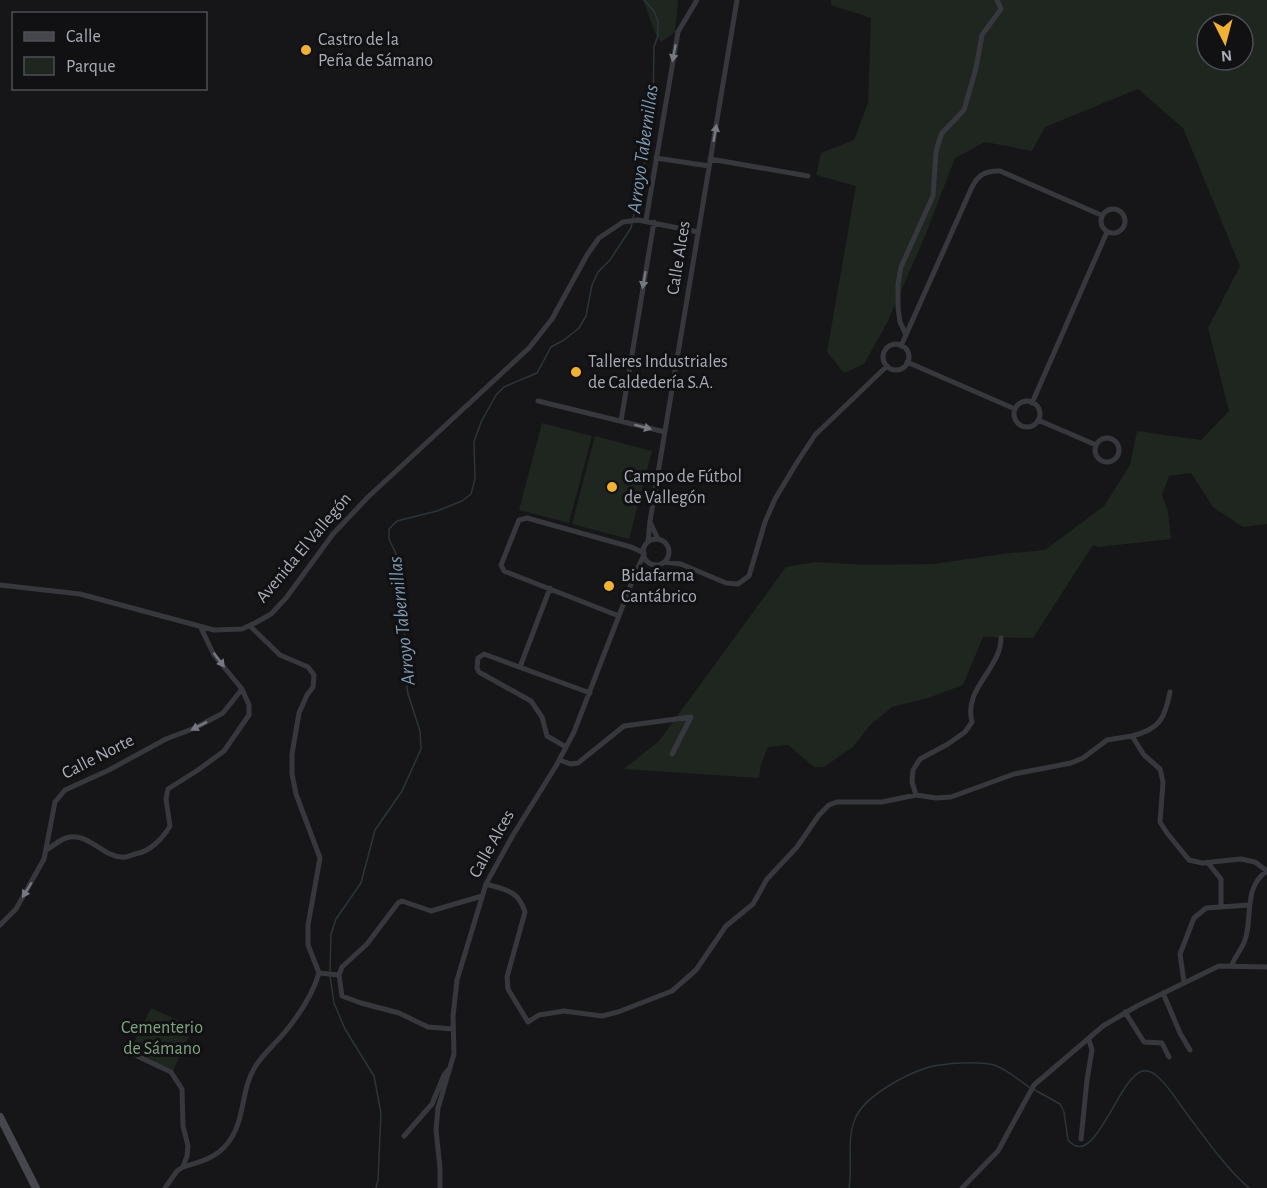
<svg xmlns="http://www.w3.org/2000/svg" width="1267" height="1188" font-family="'Alegreya Sans',sans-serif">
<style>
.green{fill:#1e261f;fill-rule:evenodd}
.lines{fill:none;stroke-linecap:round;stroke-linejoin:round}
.stream{stroke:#2c353c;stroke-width:1.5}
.street{stroke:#37383d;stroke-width:5}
.secondary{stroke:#45474d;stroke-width:8}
.oneway{fill:#757881}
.poi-dot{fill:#f2b134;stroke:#111113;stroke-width:2}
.labels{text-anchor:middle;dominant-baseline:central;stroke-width:6;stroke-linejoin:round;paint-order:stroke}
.poi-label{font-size:18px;fill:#a8adb8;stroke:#111113;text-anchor:start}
.street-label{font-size:18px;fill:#a8adb8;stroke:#111113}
.park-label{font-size:18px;fill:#7fa381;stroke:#111113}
.water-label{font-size:20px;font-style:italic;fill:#7f9bb3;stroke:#111113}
</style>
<rect width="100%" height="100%" fill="#161618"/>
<path class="green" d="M643,0H678L675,32L661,42L656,35Z
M831,0H1267V524L1243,527L1213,507L1191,473L1169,476L1162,495L1168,512L1171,539L1099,547L1093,545L1033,638L983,637L963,685L928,698L892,707L870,725L853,747L824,767H814L788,745L768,747L761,764L759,778L624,769L659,741L786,567L815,562L868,565L934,564L1002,554L1045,550L1104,506L1130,465L1137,431L1201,440L1229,411L1208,328L1240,266L1183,128L1138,89L1045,127L1032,151L985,142L955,158L925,236L887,323L864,364L844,373L827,352L856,186L816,175L821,153L854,140L868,103L871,18L831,5ZM1207,24H1243V60H1207Z
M542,423L592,436L569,523L519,510Z
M595,436L652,451L629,539L572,524Z
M151,1008L193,1027L173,1071L139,1056L137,1059L128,1055Z"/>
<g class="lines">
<path class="stream" d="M330,971L331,934L336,919L361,883L375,830L402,791L421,749L420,731L408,694L404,669L403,649L406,617L401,593L400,562L389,539V529L397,521L437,511L462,501L471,494L475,479L474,442L481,422L496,395L504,387L537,373L551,347L564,340L579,328L586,316L592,285L598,272L610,260L631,228L644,167L653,103L654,47L658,35V22L654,11L644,0
M330,976L334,1003L345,1029L374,1076L381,1113L378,1180L376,1188
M1033,1089L1060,1104L1064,1112L1068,1140C1095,1172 1118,1076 1143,1071C1149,1070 1154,1073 1159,1078C1170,1088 1178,1102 1187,1114C1205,1138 1226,1168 1249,1188
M849,1188C853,1166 846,1140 855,1119C864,1096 906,1074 929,1067C946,1063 977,1061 994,1065C1007,1069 1018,1080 1029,1087"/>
<path class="street" d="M656,158L709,166
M710,159L808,176
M1101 221a12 12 0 1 1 24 0a12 12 0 1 1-24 0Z
M646,220L678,32L697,0
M906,335L900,322L898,308V284L901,267L933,196L936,152L939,141L942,133L964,110L976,68L982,35L1001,9L997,0
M883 357a13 13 0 1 1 26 0a13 13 0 1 1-26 0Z
M901,346L972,187C978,175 986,170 1000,171L1101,215
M907,362L1015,409
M1014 414a13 13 0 1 1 26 0a13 13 0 1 1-26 0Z
M538,401L665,432
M1032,403L1107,232
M1038,420L1096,445
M621,421L654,222
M1095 450a12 12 0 1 1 24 0a12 12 0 1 1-24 0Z
M650,522L658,539
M643 552a13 13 0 1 1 26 0a13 13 0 1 1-26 0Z
M648,542L650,521L737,0
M664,562L681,564L726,583L738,584L749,576L765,522L775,499L796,464L815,435L887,366
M0,585L80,594L214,630L242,629L255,623L271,614L286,598L333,534L368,497L529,348L552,319L587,255L599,238L623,222L638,220L698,232
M619,616L504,571L501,565L519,520L527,518L631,547L644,553
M520,667L550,588
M1132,736C1160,729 1165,718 1170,692
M566,747L547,736L542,717L531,701L479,672L477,668L478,658L484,654L590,693
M560,760L570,764L578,763L624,726L691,717L672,754
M916,795L912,782L913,770L920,759L948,744L965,732L972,722C963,688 1001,669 1001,638
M46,850C52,847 59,840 66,838C88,831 102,857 122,857C126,858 131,855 135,854C150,852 163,838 170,826L166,799L168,789L198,770L224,751L249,715V705L242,689L214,655L201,628
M1208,863L1221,879V907
M486,884C506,890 518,890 525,912L507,977L508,989L528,1022L539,1015L564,1011L602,1016L618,1012L672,991L696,970L726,926L753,904L767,879L797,847L819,815L829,805L837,802H882L916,795L936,798L951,797L1014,774L1071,763L1083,758L1107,740L1132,736L1144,755L1160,769L1163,782L1160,822L1167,833L1189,860L1202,863L1241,859L1255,862L1267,871
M0,925L16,909L44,859L55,802L65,790L109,770L166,739L195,728L223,713L242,689
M1232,965C1235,956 1242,949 1245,940C1253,917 1243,887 1267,871
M319,973L339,975
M1184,982L1180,954L1194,918L1206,908L1249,905
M1163,993L1180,1033L1190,1050
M1125,1012L1144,1042L1162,1043L1169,1057
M453,1029L428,1027L399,1013L361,1003L342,996L339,975L342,967L367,944L398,903L402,901L431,911L482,896
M139,1057L171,1072L182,1089L183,1126L188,1146L187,1156L183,1167L177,1171L165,1188
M404,1136L432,1104L444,1075L450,1068
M1081,1139L1087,1080L1092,1050L1089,1040
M183,1167C200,1162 216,1158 227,1144C246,1121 240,1091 255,1067C263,1054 275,1044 285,1032C299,1015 313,994 319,973L308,945V925L320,858L296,794L292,774V754L299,713L307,695L313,687L314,675L308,667L280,655L250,626
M440,1188V1168L436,1130L438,1108L454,1054L453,1016L457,980L486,884L513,835L556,766L574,732L637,569L644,555
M962,1188L998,1151L1034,1085L1103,1026L1137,1006L1219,966L1267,967"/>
<path class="secondary" d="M0,1117L36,1188"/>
</g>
<defs><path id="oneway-solid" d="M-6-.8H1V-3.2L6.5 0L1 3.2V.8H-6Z" transform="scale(1.5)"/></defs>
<g class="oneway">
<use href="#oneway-solid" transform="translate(674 53) rotate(101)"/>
<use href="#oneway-solid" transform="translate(715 133) rotate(-80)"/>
<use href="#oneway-solid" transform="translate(644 280) rotate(100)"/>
<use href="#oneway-solid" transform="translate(643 427) rotate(15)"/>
<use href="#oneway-solid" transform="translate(219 660) rotate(53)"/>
<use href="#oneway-solid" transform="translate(199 726) rotate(153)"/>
<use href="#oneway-solid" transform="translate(27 890) rotate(121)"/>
</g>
<g class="poi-dot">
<circle cx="306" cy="50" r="6"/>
<circle cx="576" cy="372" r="6"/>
<circle cx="612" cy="487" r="6"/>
<circle cx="609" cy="586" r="6"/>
</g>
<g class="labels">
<g class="poi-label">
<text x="318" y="40">Castro de la<tspan x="318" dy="21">Peña de Sámano</tspan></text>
<text x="588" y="362">Talleres Industriales<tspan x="588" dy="21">de Caldedería S.A.</tspan></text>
<text x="624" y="477">Campo de Fútbol<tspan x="624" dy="21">de Vallegón</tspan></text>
<text x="621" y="576">Bidafarma<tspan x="621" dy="21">Cantábrico</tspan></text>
</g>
<g class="street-label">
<text transform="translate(679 258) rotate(-81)">Calle Alces</text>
<text transform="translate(304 548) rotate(-50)">Avenida El Vallegón</text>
<text transform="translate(98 757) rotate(-27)">Calle Norte</text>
<text transform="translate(492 844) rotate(-61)">Calle Alces</text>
</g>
<g class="park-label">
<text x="162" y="1028">Cementerio<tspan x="162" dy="21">de Sámano</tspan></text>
</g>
<g class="water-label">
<text transform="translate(643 149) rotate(-82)">Arroyo Tabernillas</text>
<text transform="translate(402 621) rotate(-96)">Arroyo Tabernillas</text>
</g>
</g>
<rect x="12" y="12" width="195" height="78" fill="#111113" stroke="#4d4f55" stroke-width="1.5"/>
<rect x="24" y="32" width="30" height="9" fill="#45474d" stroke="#4d4f55" stroke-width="1.5"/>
<text x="66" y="42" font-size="18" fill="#a8adb8">Calle</text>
<rect x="24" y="57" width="30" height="18" fill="#1e261f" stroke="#4d4f55" stroke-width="1.5"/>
<text x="66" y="72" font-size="18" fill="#a8adb8">Parque</text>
<g transform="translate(1225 42) rotate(174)"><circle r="28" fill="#111113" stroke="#4d4f55" stroke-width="1.5"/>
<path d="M0-4.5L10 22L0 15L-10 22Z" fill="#f2b134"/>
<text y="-9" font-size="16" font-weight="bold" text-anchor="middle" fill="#a8adb8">N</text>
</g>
</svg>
